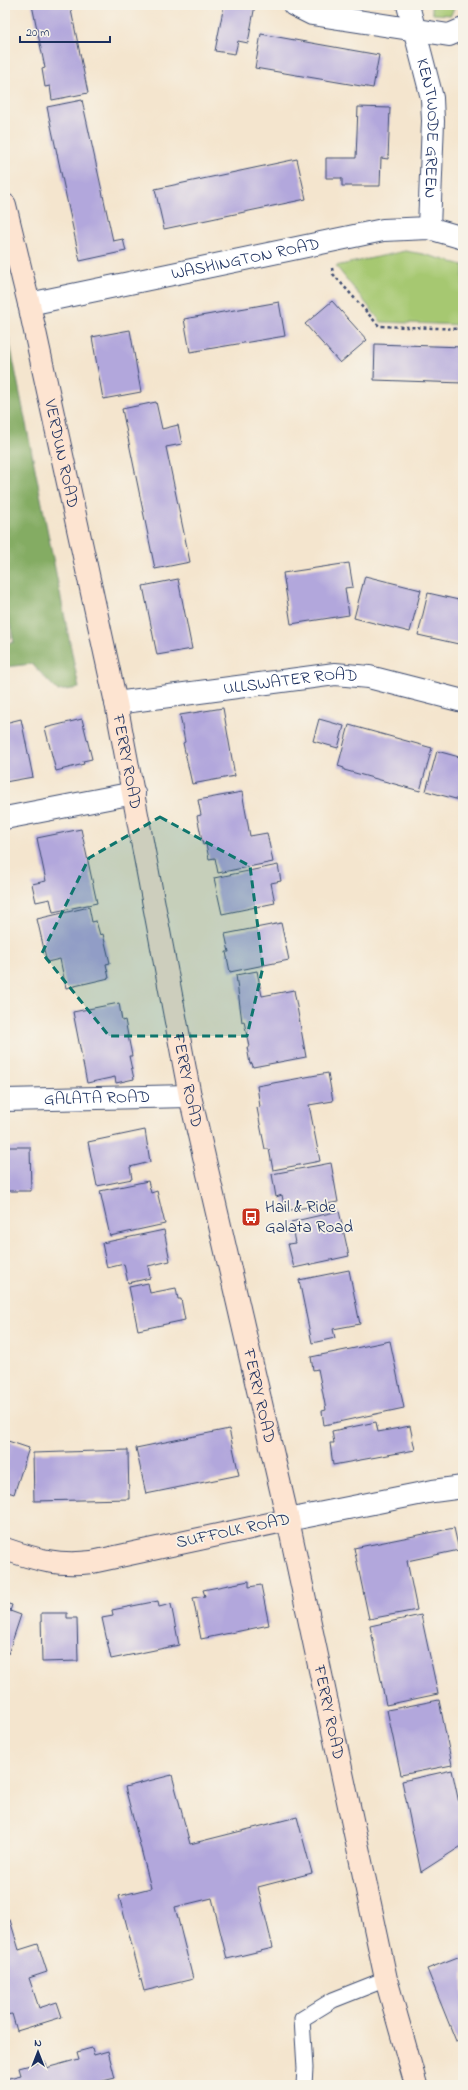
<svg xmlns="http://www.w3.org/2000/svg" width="468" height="2090" font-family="'Indie Flower',sans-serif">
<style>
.green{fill:#a6c871;stroke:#607c68}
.forest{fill:#84ac63;stroke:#506e60}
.building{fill:#b2a7dc}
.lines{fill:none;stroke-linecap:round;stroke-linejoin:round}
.lane-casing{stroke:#3c4a6f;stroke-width:17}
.street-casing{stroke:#3c4a6f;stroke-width:24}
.secondary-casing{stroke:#3c4a6f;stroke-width:24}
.path{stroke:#3c4a6f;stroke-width:2.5;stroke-dasharray:3 3;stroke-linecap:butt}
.lane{stroke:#fff;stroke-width:15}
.street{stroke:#fff;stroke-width:22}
.secondary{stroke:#fde4d1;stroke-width:22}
.marked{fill:#0f766e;fill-opacity:0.2;stroke:#0f766e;stroke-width:3;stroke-dasharray:8 5;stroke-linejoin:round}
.labels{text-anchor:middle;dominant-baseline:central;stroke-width:3.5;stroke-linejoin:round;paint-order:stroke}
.street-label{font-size:17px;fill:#1b2f5e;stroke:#f7f3e8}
.poi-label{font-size:17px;fill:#1b2f5e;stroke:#f7f3e8;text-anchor:start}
</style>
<rect width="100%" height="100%" fill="#f7f3e8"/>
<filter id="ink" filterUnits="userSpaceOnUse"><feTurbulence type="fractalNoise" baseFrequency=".025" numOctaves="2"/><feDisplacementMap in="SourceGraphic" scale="8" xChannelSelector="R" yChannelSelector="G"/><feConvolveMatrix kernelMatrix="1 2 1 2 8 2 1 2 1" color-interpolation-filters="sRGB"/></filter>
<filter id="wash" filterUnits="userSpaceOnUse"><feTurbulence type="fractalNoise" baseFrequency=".012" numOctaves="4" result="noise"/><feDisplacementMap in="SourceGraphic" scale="16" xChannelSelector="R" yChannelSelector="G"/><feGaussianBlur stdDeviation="0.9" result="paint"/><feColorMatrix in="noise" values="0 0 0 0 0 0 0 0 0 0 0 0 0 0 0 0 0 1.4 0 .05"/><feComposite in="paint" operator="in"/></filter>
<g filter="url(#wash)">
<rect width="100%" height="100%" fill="#f4e5ce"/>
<path class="green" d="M431,5H455L451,15L433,14Z
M405,251L423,254L463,265V325L381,322L336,266Z
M5,615L11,638L5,639Z"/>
<path class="forest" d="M5,319L79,688L58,691L32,664L5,667V644L14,642L5,602Z"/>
<g id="blocks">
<path class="building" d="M32,5H70L88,93L52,100L50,86L45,87L42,69L45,68Z
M224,5H255L248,43L238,41L235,54L215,51Z
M261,34L379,55L373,88L255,68Z
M82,100L113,241L123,239L126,251L80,261L47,107Z
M358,107L390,108L388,159L381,158L380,186H342V178H326V158H356Z
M297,159L306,199L164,229L155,189Z
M332,301L367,340L340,363L305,324Z
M279,302L285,336L190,352L184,319Z
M130,330L141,392L103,399L92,337Z
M375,344L463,347V383L374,380Z
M156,402L162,429L178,425L182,444L166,447L190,562L155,569L122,409Z
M349,563L353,587L345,588L349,615L291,624L283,573Z
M365,576L421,590L410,632L354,618Z
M178,579L192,649L157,655L143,586Z
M428,593L463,601V645L418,635Z
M223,708L235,776L192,784L183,743L185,742L180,715Z
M21,719L33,777L5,782V723Z
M82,719L92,759L83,761L84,764L56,771L45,728Z
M319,719L344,726L338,748L313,741Z
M349,725L432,748L420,791L344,770V768L338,766Z
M437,751L463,758V801L426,791Z
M242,792L250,836L267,833L273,862L218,873L215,858L209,859L206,844L203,845L197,816L201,815L198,800Z
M81,829L97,903L53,912L50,899L36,902L32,884L46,881L37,838Z
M278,865L281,881L271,883L275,903L222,914L214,878Z
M89,907L92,922L96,921L100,935L103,934L110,963L106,964L109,978L66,988L60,959L47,962L37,919Z
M281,923L289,960L230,972L226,952H229L225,934Z
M257,971L262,996L294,990L306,1057L253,1067L252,1063L250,1064L247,1047H249L244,1021L242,1022L236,975Z
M119,1003L122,1021L125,1020L132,1056H129L134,1079L116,1083L115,1077L87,1083L73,1012Z
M328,1073L333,1101L309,1105L320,1161L273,1170L269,1149H265L261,1129L257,1108L260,1107L257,1086Z
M145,1130L150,1162L130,1167L132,1179L97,1186L88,1142Z
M5,1147H30L31,1191H5Z
M331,1163L338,1202L285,1211L282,1195L276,1197L272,1174Z
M148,1181L151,1193L157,1191L165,1224L110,1236L100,1191Z
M339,1211L349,1256L294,1268L288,1244L295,1243L291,1222Z
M164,1230L170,1261L148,1266L150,1278L128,1283L124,1264L107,1268L102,1243Z
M349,1270L360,1324L333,1329L335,1338L312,1343L299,1280Z
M148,1283L150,1293L176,1288L178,1299H181L185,1320L138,1330L129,1287Z
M390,1341L404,1408L324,1425L322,1411L326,1410L322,1389L318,1369L313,1370L311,1357Z
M376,1422L378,1432L410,1426L415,1450L333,1465L330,1443H334L332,1431Z
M229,1429L239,1475L146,1494L136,1448Z
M5,1440L29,1448L14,1494L5,1491Z
M128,1450L129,1499L34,1501L33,1453Z
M454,1528L459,1550L407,1561L417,1610L369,1619L354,1548Z
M249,1581V1587L261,1585L269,1625L201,1639L193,1598L205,1596L203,1590Z
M158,1601L159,1607L171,1604L179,1645L111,1659L102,1618L113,1616L112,1610Z
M5,1603L12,1605L10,1611L21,1615L8,1654L5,1653Z
M41,1613H67V1618H77L78,1661L42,1662Z
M421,1615L438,1694L386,1705L370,1626Z
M439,1700L452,1765L401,1775L387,1710Z
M452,1770L459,1803H463V1845L421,1872L402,1781Z
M172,1775L190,1844L297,1817L312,1873L258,1887L273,1948L227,1959L212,1898L175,1907L193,1979L144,1991L119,1896L151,1888L125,1787Z
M10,1920L19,1950L38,1944L47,1972L29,1978L39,2008L57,2002L62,2017L17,2031L12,2014L5,2015V1922Z
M463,1955V2038L456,2041L427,1969Z
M92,2048L94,2055L108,2051L115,2078L87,2085H5V2079L21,2075L19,2068L45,2061L46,2068L79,2059L77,2052Z"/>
</g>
</g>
<g filter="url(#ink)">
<use href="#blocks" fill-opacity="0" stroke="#3c4a6f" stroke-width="1"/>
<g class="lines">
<g class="lane-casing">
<path id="lane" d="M304,2085L305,2068L302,2019L333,2000L386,1979"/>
</g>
<g class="street-casing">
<g id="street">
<path d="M294,5L312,14L449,35L463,29"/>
<path id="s1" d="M408,5L432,98L433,121L429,228"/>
<path id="s2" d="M29,304L383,230L429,228L463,238"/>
<path id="s3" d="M116,703L335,674L369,677L463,701"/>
<path d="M5,818L134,793"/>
<path id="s4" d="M5,1100L190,1096"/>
<path d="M288,1520L433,1491L463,1487"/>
</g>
</g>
<g class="secondary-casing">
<g id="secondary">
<path id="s5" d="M5,205L29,304L116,703L190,1096L288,1520L386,1979L416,2085"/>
<path d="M5,1549C37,1560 58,1566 92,1562L288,1520"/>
</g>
</g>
<path class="path" d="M332,268L333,274L379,326L463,329"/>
<use href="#lane" class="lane"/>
<use href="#street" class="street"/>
<use href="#secondary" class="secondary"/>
</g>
</g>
<path class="marked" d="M160,817L250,866L263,967L247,1036H109L42,953L89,858Z"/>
<defs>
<g id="bus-square" transform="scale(1)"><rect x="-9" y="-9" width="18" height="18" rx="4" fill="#c8321e" stroke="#f7f3e8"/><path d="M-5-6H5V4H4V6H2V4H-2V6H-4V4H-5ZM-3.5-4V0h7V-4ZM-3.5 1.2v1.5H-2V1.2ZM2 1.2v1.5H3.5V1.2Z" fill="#fff"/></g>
</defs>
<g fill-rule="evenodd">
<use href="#bus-square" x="251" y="1217"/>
</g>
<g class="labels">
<g class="street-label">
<text stroke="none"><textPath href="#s1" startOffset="126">KENTWODE GREEN</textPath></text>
<text stroke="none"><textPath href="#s2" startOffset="221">WASHINGTON ROAD</textPath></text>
<text stroke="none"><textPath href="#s5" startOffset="255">VERDUN ROAD</textPath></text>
<text stroke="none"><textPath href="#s3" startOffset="176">ULLSWATER ROAD</textPath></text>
<text stroke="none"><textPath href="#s5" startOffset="570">FERRY ROAD</textPath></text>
<text stroke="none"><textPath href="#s5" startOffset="894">FERRY ROAD</textPath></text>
<text stroke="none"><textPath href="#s4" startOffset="92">GALATA ROAD</textPath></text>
<text stroke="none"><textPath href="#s5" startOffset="1218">FERRY ROAD</textPath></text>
<text transform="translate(233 1531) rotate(-12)">SUFFOLK ROAD</text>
<text stroke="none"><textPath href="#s5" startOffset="1542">FERRY ROAD</textPath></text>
</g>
<g class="poi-label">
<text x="265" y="1207">Hail &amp; Ride<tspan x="265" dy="20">Galata Road</tspan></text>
</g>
</g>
<rect width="468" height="2090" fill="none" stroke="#f7f3e8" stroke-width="20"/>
<g transform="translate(38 2052)" stroke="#f7f3e8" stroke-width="3" paint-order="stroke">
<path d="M0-3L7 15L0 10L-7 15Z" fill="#1b2f5e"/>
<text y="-6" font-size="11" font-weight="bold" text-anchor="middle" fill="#1b2f5e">N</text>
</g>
<path d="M20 36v6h90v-6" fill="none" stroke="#1b2f5e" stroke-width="2"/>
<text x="26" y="36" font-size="12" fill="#1b2f5e" stroke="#f7f3e8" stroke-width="3" paint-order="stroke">20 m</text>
</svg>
